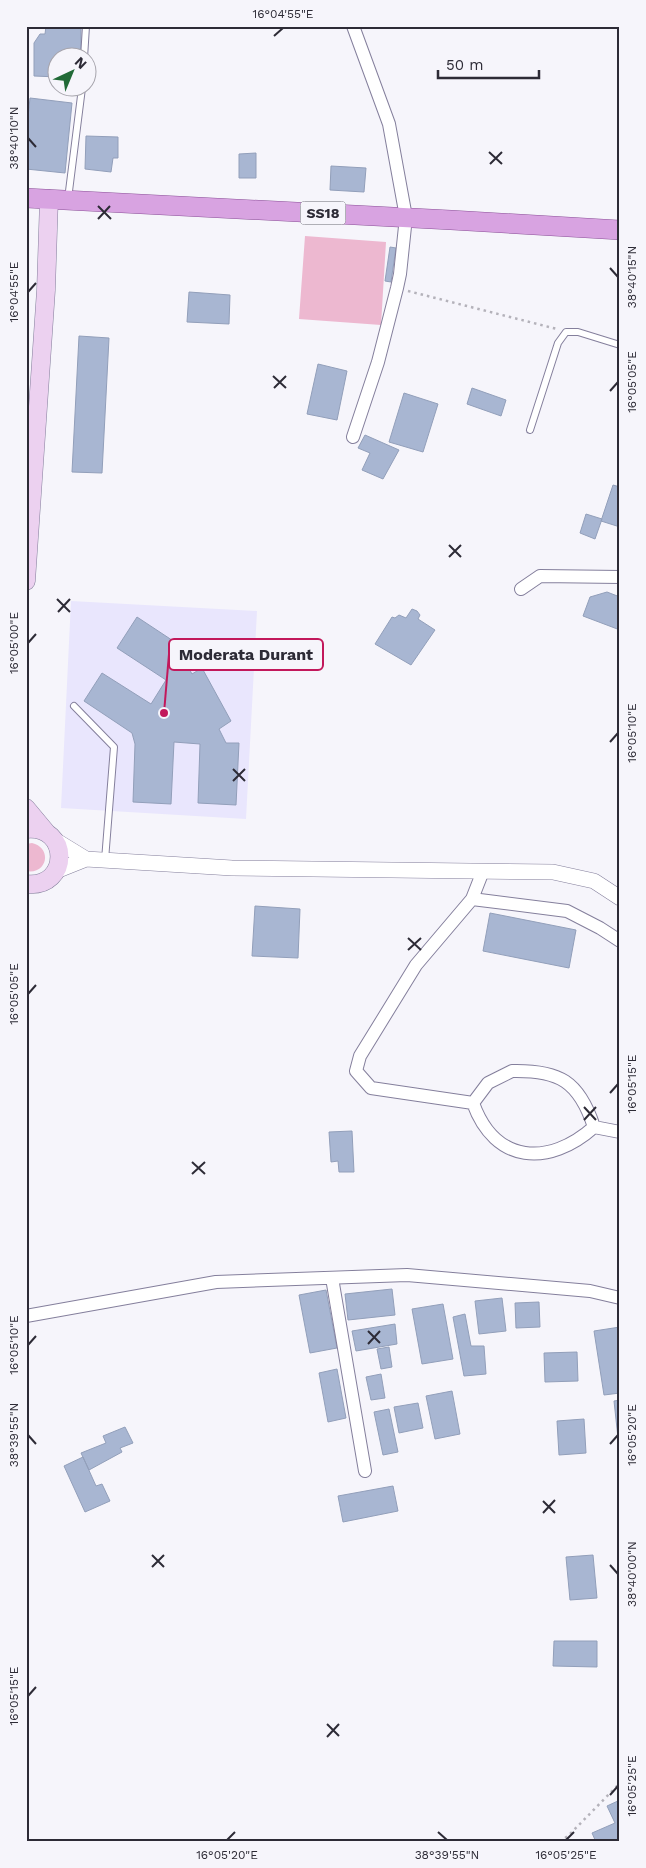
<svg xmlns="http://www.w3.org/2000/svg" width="646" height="1868" font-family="'Work Sans',sans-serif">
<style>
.built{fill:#e9e6fd}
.green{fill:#edb8d0}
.building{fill:#a8b6d2;stroke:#929fba}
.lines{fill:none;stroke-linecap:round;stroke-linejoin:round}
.service-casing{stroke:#847f9c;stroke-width:8}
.minor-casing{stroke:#847f9c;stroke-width:14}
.tertiary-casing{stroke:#847f9c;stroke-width:16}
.secondary-casing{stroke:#847f9c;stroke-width:19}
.primary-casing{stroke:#8b5198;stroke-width:20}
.path{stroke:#b4b2ba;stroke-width:2.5;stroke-dasharray:2.5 4;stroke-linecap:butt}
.service{stroke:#fff;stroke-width:6}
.minor{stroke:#fff;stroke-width:12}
.tertiary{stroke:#fff;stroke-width:15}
.secondary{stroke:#ecd1f0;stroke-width:18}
.primary{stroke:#d8a3e1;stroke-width:19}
.ticks{fill:none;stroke:#2d2b36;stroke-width:2}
.labels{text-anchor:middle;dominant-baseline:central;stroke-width:4.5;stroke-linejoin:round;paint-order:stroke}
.shield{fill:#f6f5fb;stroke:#696871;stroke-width:1}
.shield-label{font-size:14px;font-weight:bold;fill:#2d2b36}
.leader{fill:none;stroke:#c2185b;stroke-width:2}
.callout-dot{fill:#c2185b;stroke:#f6f5fb;stroke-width:2}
.callout{fill:#f6f5fb;stroke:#c2185b;stroke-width:2}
.callout-label{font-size:16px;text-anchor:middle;font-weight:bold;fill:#2d2b36}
.neatline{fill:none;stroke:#2d2b36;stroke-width:2}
.ticks-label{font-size:12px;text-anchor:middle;fill:#2d2b36}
</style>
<rect width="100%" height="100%" fill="#f6f5fb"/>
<path class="built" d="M71,601L257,611L246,819L61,808Z"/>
<path class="green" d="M305,236L386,242L381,325L299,319Z
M32,843C53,848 47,875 26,871V844Z"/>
<path class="building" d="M46,26H81V47L79,58H58V77L34,76V43L40,34H45Z
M30,98L72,103L65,173L26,169V136Z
M86,136L118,137V158H113L111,172L85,169Z
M256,153V178H239V154Z
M331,166L366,168L364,192L330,190Z
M390,247L396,248L391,282L385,281Z
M189,292L230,295L229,324L187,322Z
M79,336L109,338L102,473L72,472Z
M318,364L347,371L337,420L307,414Z
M472,388L506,400L501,416L467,404Z
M404,393L438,404L423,452L389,442Z
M365,435L399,450L383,479L362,470L370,453L358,448Z
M613,485L620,487V527L601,521Z
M586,514L602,519L595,539L580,533Z
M607,592L620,597V630L583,616L590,597Z
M412,609L417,611L420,615L418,619L435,630L411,665L375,644L392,617L395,618L399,615L406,618Z
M137,617L193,654L187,665L192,674L202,668L231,721L219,729L226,743H239L236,805L198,803L200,744L174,742L171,804L133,802L135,744L132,733L84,701L102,673L151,704L166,680L117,648Z
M255,906L300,909L298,958L252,956Z
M490,913L576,930L569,968L483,951Z
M352,1131L354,1172H339L338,1161L331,1162L329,1132Z
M392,1289L395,1315L348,1320L345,1294Z
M326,1290L337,1348L310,1353L299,1295Z
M502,1298L506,1331L479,1334L475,1301Z
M539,1302L540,1327L516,1328L515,1303Z
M443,1304L453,1359L422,1364L412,1309Z
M465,1314L471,1346H484L486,1374L464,1376L453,1317Z
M395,1324L397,1344L356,1351L352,1331Z
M620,1327V1393L604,1395L594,1331Z
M389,1347L392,1367L381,1369L377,1349Z
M577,1352L578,1381L545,1382L544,1353Z
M337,1369L346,1418L328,1422L319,1373Z
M381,1374L385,1398L371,1400L366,1377Z
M452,1391L460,1434L435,1439L426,1396Z
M620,1400V1447H619L614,1401Z
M418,1403L423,1428L399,1433L394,1407Z
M389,1409L398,1452L383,1455L374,1412Z
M584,1419L586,1453L559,1455L557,1421Z
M125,1427L133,1443L120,1448L122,1452L89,1470L81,1453L106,1443L103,1436Z
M83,1457L96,1486L102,1484L110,1501L85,1512L64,1466Z
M393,1486L398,1511L343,1522L338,1496Z
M593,1555L597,1598L570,1600L566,1557Z
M554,1641H597V1667L553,1666Z
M620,1800V1822L618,1823L620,1827V1841L596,1842L592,1833L615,1823L607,1806Z"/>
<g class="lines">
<g class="service-casing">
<path id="service" d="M84,58L86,26
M68,199L82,88
M530,430L558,343L566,332H578L620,345
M74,706L114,747L105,860"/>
</g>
<g class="minor-casing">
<path id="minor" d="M353,437L378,362L397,288L400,274L406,217L389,124L353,26
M521,589L540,576L620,577
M472,899L483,871
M512,1071C559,1070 579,1081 594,1127C549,1167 495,1164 473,1103L488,1083Z
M473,1103L371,1088L356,1071L360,1056L416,965L472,899L567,911L600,928L620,941
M594,1127L620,1132
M332,1278L365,1471
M26,1316L216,1282L407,1275L590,1291L620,1298"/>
</g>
<g class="tertiary-casing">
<path id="tertiary" d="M55,840L86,859
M56,871L86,859L232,868L553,872L594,881L620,898"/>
</g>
<g class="secondary-casing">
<path id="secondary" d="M26,581L46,290L49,199
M26,808L46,832
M26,829C70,824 71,889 26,884"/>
</g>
<g class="primary-casing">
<path id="primary" d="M26,198L451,220L620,230"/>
</g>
<path class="path" d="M408,291L557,329
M560,1842L569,1835L620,1783"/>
<use href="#service" class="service"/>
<use href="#minor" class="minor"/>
<use href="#tertiary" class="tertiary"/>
<use href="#secondary" class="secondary"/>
<use href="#primary" class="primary"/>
</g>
<path class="ticks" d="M274,36L283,28M28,138L36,147M489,152L502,164M490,164L502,152M98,206L111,219M98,219L110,206M610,268L618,277M28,292L36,283M273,376L286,388M274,388L286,376M610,391L618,382M449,545L461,557M449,557L461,545M57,599L70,612M58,612L70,599M28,643L36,634M610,742L618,733M233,769L245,781M233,781L245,769M408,938L421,950M408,950L421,938M28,994L36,985M610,1093L618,1084M584,1107L596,1120M584,1120L596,1107M192,1162L205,1174M192,1174L205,1162M368,1331L380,1343M368,1344L380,1331M28,1345L36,1336M28,1435L36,1444M610,1444L618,1435M543,1501L555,1513M543,1513L555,1500M152,1555L164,1567M610,1565L618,1574M152,1567L164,1555M28,1696L36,1687M327,1724L339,1736M327,1737L339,1724M610,1795L618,1786M438,1832L447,1840M227,1840L235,1832M566,1840L574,1832"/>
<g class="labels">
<rect class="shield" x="300.5" y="201.5" width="45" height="23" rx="4"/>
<g class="shield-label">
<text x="323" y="213">SS18</text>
</g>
</g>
<path class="leader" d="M164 713L169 654"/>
<circle class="callout-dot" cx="164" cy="713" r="5"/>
<rect class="callout" x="169" y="639" width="154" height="31" rx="5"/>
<g class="callout-label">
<text x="246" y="660">Moderata Durant</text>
</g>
<rect width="646" height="1868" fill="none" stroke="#f6f5fb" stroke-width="55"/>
<g transform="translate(72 72) rotate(44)"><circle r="24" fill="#f6f5fb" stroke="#a6a4ac"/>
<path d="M0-4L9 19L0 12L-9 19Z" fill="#216a37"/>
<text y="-8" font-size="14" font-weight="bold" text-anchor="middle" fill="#2d2b36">N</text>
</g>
<path d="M438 70v8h101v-8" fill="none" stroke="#2d2b36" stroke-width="2.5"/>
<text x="446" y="70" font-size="15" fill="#2d2b36" stroke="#f6f5fb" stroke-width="4" paint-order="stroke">50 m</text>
<rect x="28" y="28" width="590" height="1812" class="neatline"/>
<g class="ticks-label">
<text x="283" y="18">16°04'55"E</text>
<text transform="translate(14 138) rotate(-90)" y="4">38°40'10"N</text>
<text transform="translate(632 277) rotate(-90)" y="4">38°40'15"N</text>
<text transform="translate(14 292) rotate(-90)" y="4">16°04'55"E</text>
<text transform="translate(632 382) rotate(-90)" y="4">16°05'05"E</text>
<text transform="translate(14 643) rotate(-90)" y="4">16°05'00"E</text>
<text transform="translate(632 733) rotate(-90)" y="4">16°05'10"E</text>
<text transform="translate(14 994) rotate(-90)" y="4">16°05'05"E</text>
<text transform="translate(632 1084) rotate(-90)" y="4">16°05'15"E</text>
<text transform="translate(14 1345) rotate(-90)" y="4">16°05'10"E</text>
<text transform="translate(632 1435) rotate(-90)" y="4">16°05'20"E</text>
<text transform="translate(14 1435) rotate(-90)" y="4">38°39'55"N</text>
<text transform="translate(632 1574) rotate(-90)" y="4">38°40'00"N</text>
<text transform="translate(14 1696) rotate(-90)" y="4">16°05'15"E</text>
<text transform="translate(632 1786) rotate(-90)" y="4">16°05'25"E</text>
<text x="227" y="1859">16°05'20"E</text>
<text x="447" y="1859">38°39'55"N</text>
<text x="566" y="1859">16°05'25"E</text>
</g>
</svg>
